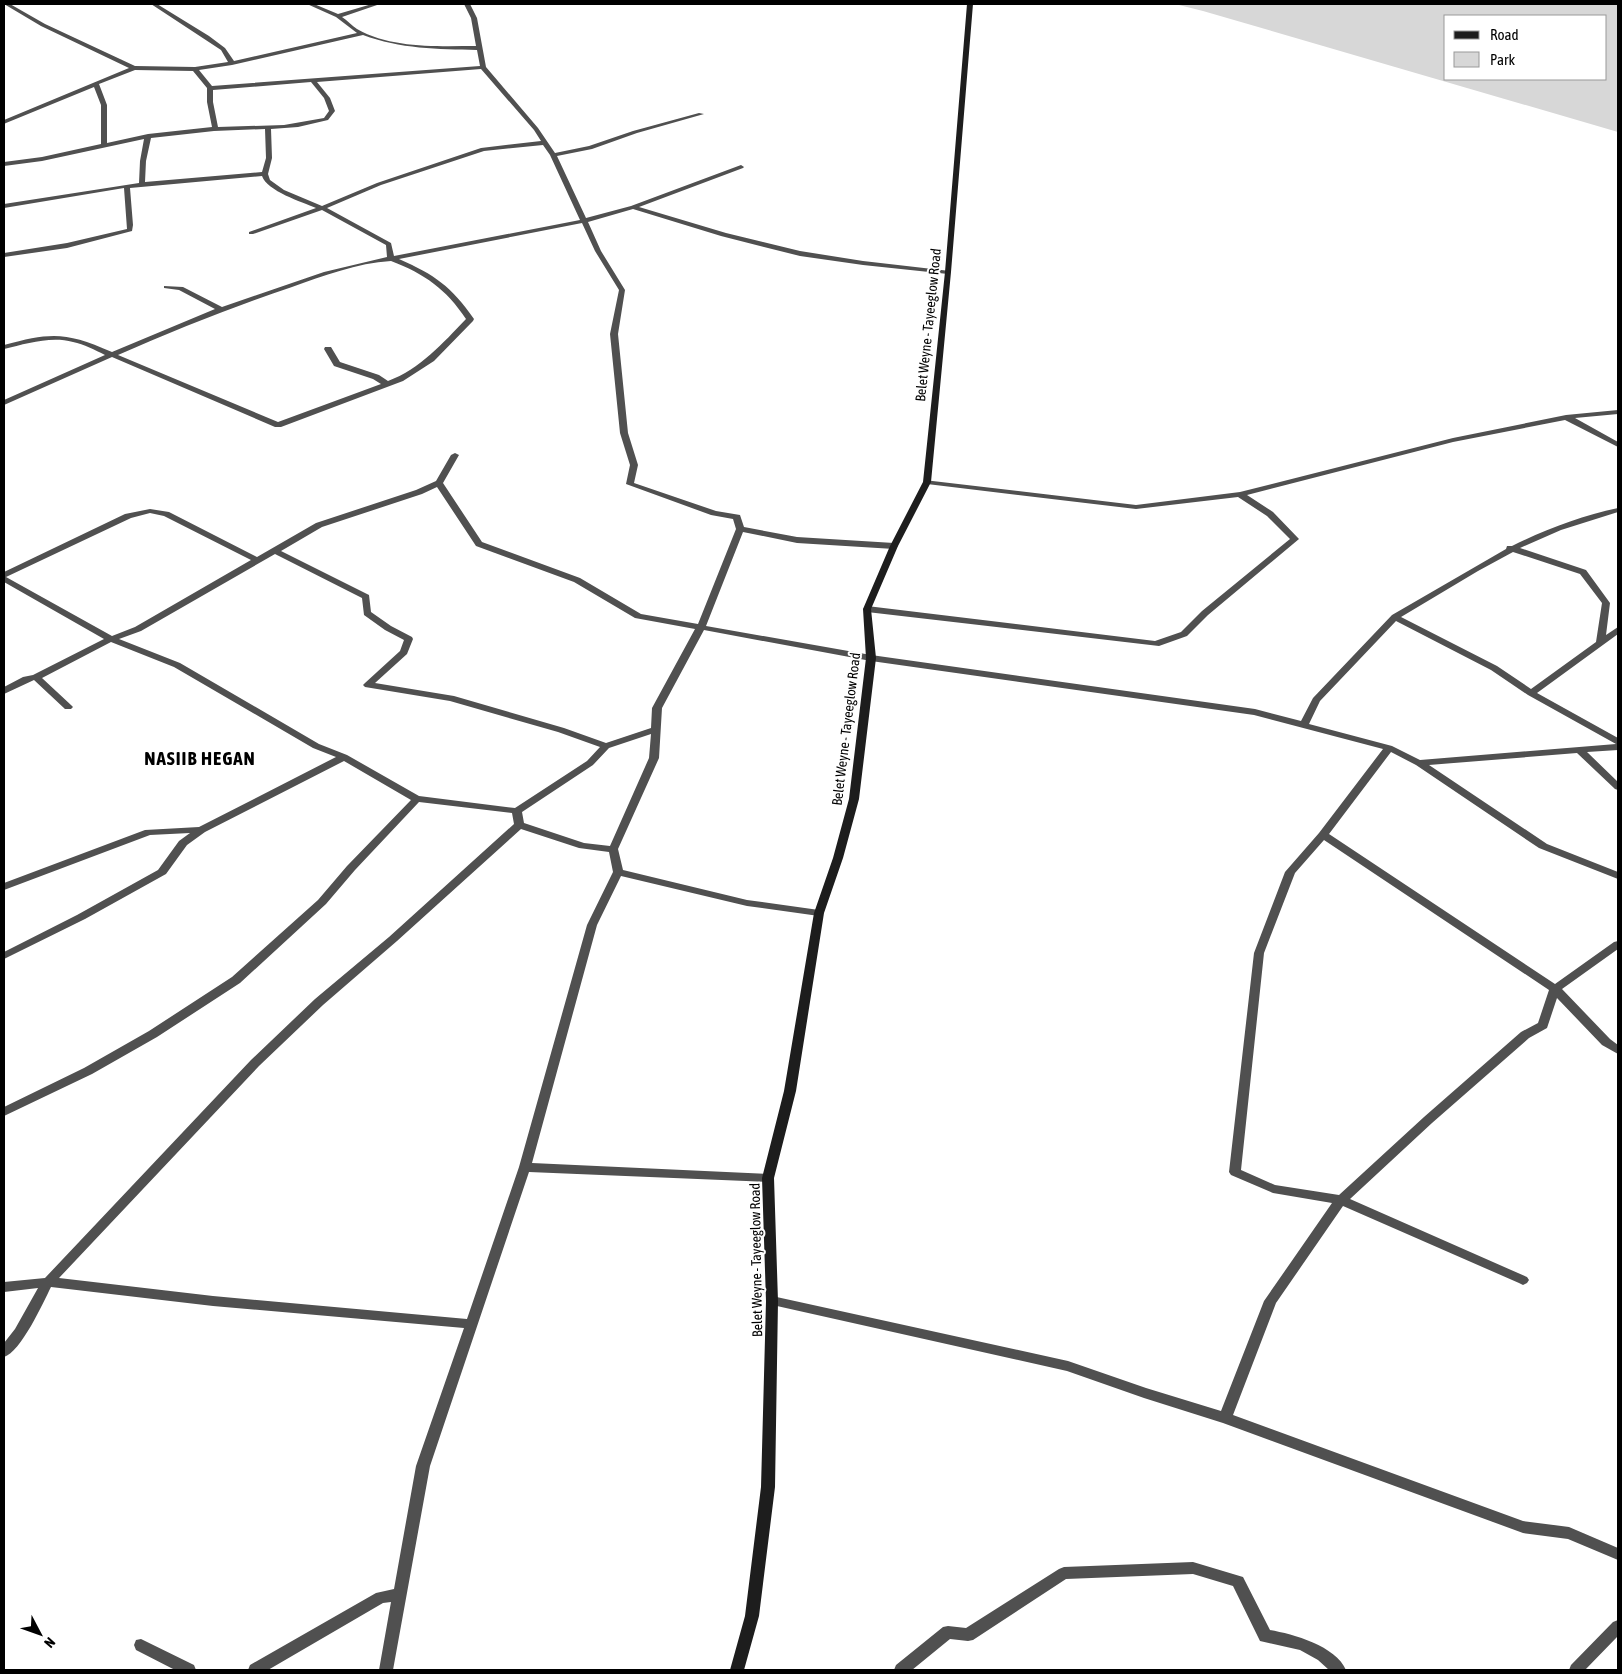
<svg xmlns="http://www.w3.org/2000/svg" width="1622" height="1674" font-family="'Asap Condensed',sans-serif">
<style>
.green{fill:#d7d7d7;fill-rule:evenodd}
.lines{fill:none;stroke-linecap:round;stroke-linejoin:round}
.minor{fill:#505050;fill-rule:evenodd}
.secondary{fill:#1d1d1d;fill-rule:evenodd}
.labels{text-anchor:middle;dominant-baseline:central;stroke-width:4;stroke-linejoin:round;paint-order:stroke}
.street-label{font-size:14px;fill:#000;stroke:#fff}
.district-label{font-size:19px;font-weight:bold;letter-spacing:1px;fill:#000;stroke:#fff}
</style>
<rect width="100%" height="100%" fill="#fff"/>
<path class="green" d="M1175,4H1618V132L1203,11ZM1446,16H1606V79H1446Z"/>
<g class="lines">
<path class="minor" d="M4,4H10L45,24L135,66L195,67L228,62L221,50L151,4H157L209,36L225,48L234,61L357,33L336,17L307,4H314L338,14L372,4H380L342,17C347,20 352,26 357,29C392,49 438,46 476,46L471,18L464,4H470L477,18L486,67L538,128L555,153L589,146L633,131L699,113L704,114L637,133L592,149L557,156L586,218L631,206L741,165L744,167L743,168L639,207L726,233L800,251L863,261L950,271V273L948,274L863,265L800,256L721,236L633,209L588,222L601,251L625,290L618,334L628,433L638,465L634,483L716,511L740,515L744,527L797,537L894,543L898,546L894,549L797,543L743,532L706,626L871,655L1255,709L1301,721L1313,698L1392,615L1506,549L1507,546H1512C1546,529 1581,516 1618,508V512L1561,530L1520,548L1586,570L1610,603L1606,635L1618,627V634L1537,693L1618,738V750L1587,752L1618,782V790L1615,789L1577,753L1429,765L1547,844L1618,872V879L1539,848L1416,765L1391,752L1329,834L1555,984L1614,942L1618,941V949L1562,989L1610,1039L1618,1045V1054L1602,1045L1557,998L1547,1028L1529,1038L1432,1123L1350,1199L1527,1277L1529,1280L1527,1283L1523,1285L1519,1283L1343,1206L1276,1303L1233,1415L1523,1521L1569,1527L1618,1548V1560L1568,1539L1523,1533L1223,1423L1144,1398L1067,1371L768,1304L766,1301L768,1298L772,1296L1068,1361L1146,1388L1221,1411L1264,1301L1332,1203L1273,1193L1231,1175L1229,1172L1254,953L1285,872L1319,833L1383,749L1254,715L871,661L704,630L662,708L659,758L618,849L623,870L747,900L819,910L824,913L819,916L747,906L621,876L597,925L532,1163L768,1174L772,1175L774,1178L772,1181L768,1182L529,1172L430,1466L393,1670H379L391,1602L383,1603L268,1670H248L250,1665L376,1593L394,1589L416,1466L464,1328L213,1306L51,1287C43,1303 21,1352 4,1357V1343L15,1329L38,1288L4,1292V1282L45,1278L251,1060L315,999L389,937L514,824L512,813L419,802L355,870L326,904L240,983L157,1037L92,1074L4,1116V1107L84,1068L149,1031L232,977L318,900L347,866L411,800L344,761L205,832L187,845L166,874L85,919L4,959V952L77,915L158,870L179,841L190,833L150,835L4,890V883L145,830L199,827L336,757L313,748L174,667L111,642L42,678L71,705L73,707L71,709H65L34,680L4,694V687L23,677L33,675L104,639L4,582V572L125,514L150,509L169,512L257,557L316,523L416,490L436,481L451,455L455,453L459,455L443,483L482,542L580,578L641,614L698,624L736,529L733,519L711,515L626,484L630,465L620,433L610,334L619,290L595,251L582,223L399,259C435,275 451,286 474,319L473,321L434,361L403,381L281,427H275L112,357L4,405V400L105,355C95,350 84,344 73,342C50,336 26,344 4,349V345C52,332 66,332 112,352L215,309L179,290L164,288V286L183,287L222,307L324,272L387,257L386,245L322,210L253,234H249V232L316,208C302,202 267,191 262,176L130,188L133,225L132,231L67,248L4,257V253L67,243L127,229L124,188L4,208V204L139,183L140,161L144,139L42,161L4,166V162L42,157L101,144V105L94,87L6,123L4,124V120L129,68L41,26ZM363,35C400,49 438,49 477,50L480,66L212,86L199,70L232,65ZM481,69L534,130L541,141L481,148L377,183L322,206L284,190L270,180L268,174L272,158L271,129L298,127L328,120L335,111L330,98L317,82ZM135,70L193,71L207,88V102L212,127L148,134L107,143V105L99,84ZM311,82L324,98L329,111L324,118L284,125L218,127L213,102V90ZM265,129L266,158L262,172L145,182L146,161L151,138L214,131ZM543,145L550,155L580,220L394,256L391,243L327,208L381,185L484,151ZM391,261C425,274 446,289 466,319C443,343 420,369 388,381L379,375L340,362L331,347H325L324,349L334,366L373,379L381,384L278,422L118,355C175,330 233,307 292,287C323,276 357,263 391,261ZM437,487L476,546L574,582L635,618L695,629L652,708L651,728L606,743L564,728L454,696L375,683L407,654L413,639L412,637L391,626L371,612L369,595L281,551L322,527L422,494ZM150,513L164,516L251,560L135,627L112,636L6,577L131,518ZM1513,552L1580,574L1602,603L1596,642L1531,689L1497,666L1401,617L1478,571ZM275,554L362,598L364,615L385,630L404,640L400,651L365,683L363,685L365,687L450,701L558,732L600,747L587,761L515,808L419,796L347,755L319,744L180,663L119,639L141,631ZM1396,621L1491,670L1528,695L1616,744L1420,760L1392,746L1309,724L1320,701ZM651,734L649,758L610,846L584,843L524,823L522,812L593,765L609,748ZM521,829L579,848L609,852L613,872L587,925L519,1167L467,1319L213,1296L59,1278L259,1066L323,1005L397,941ZM1324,840L1549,990L1538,1023L1521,1032L1424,1117L1339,1195L1275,1185L1241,1170L1264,953L1295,873Z
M1618,410V414L1575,418L1618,442V447L1565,420L1453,442L1247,495L1273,512L1299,539L1208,615L1187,636L1159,646L867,612L863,609L867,606L1155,641L1181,632L1202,611L1290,539L1267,516L1238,497L1136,509L927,484H924V480L1136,505L1240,492L1453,438L1566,415Z
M1193,1562L1243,1577L1270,1630C1293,1634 1336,1646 1346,1670H1329L1318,1660L1300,1650L1260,1641L1233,1586L1193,1574L1066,1579L973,1640L968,1641L950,1639L912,1670H894L896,1665L943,1627L948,1626L966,1628L1059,1569L1064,1567Z
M1618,1620V1636L1585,1670H1569L1571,1665L1613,1622Z
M141,1639L194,1665L196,1670H175L136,1650L134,1645L136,1640Z"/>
<path class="secondary" d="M967,4H973L951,272L931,482L898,546L871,609L876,658L859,799L843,858L824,913L796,1091L774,1178L778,1301L775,1487L759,1616L744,1670H730L745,1616L761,1487L766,1301L762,1178L784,1091L814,913L833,858L849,799L866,658L863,609L890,546L923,482L945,272Z"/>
</g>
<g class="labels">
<g class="street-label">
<text transform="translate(928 325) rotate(-84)">Belet Weyne - Tayeeglow Road</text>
<text transform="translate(846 729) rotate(-83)">Belet Weyne - Tayeeglow Road</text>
<text transform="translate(756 1260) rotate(-91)">Belet Weyne - Tayeeglow Road</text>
</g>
<g class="district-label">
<text x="200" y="758">NASIIB HEGAN</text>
</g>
</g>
<rect width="1622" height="1674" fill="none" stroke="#000000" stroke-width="10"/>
<rect x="1444" y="15" width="162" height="65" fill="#ffffff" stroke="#999999"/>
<rect x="1454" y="31" width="25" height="8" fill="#1d1d1d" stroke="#999999"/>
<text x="1490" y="40" font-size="15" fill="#000000">Road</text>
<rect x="1454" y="52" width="25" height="15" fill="#d7d7d7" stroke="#999999"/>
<text x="1490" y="65" font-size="15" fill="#000000">Park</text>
<g transform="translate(40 1634) rotate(131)" stroke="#ffffff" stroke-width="4" paint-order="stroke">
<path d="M0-4L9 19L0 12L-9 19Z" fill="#000000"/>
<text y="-8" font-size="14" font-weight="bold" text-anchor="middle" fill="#000000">N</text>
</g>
</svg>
